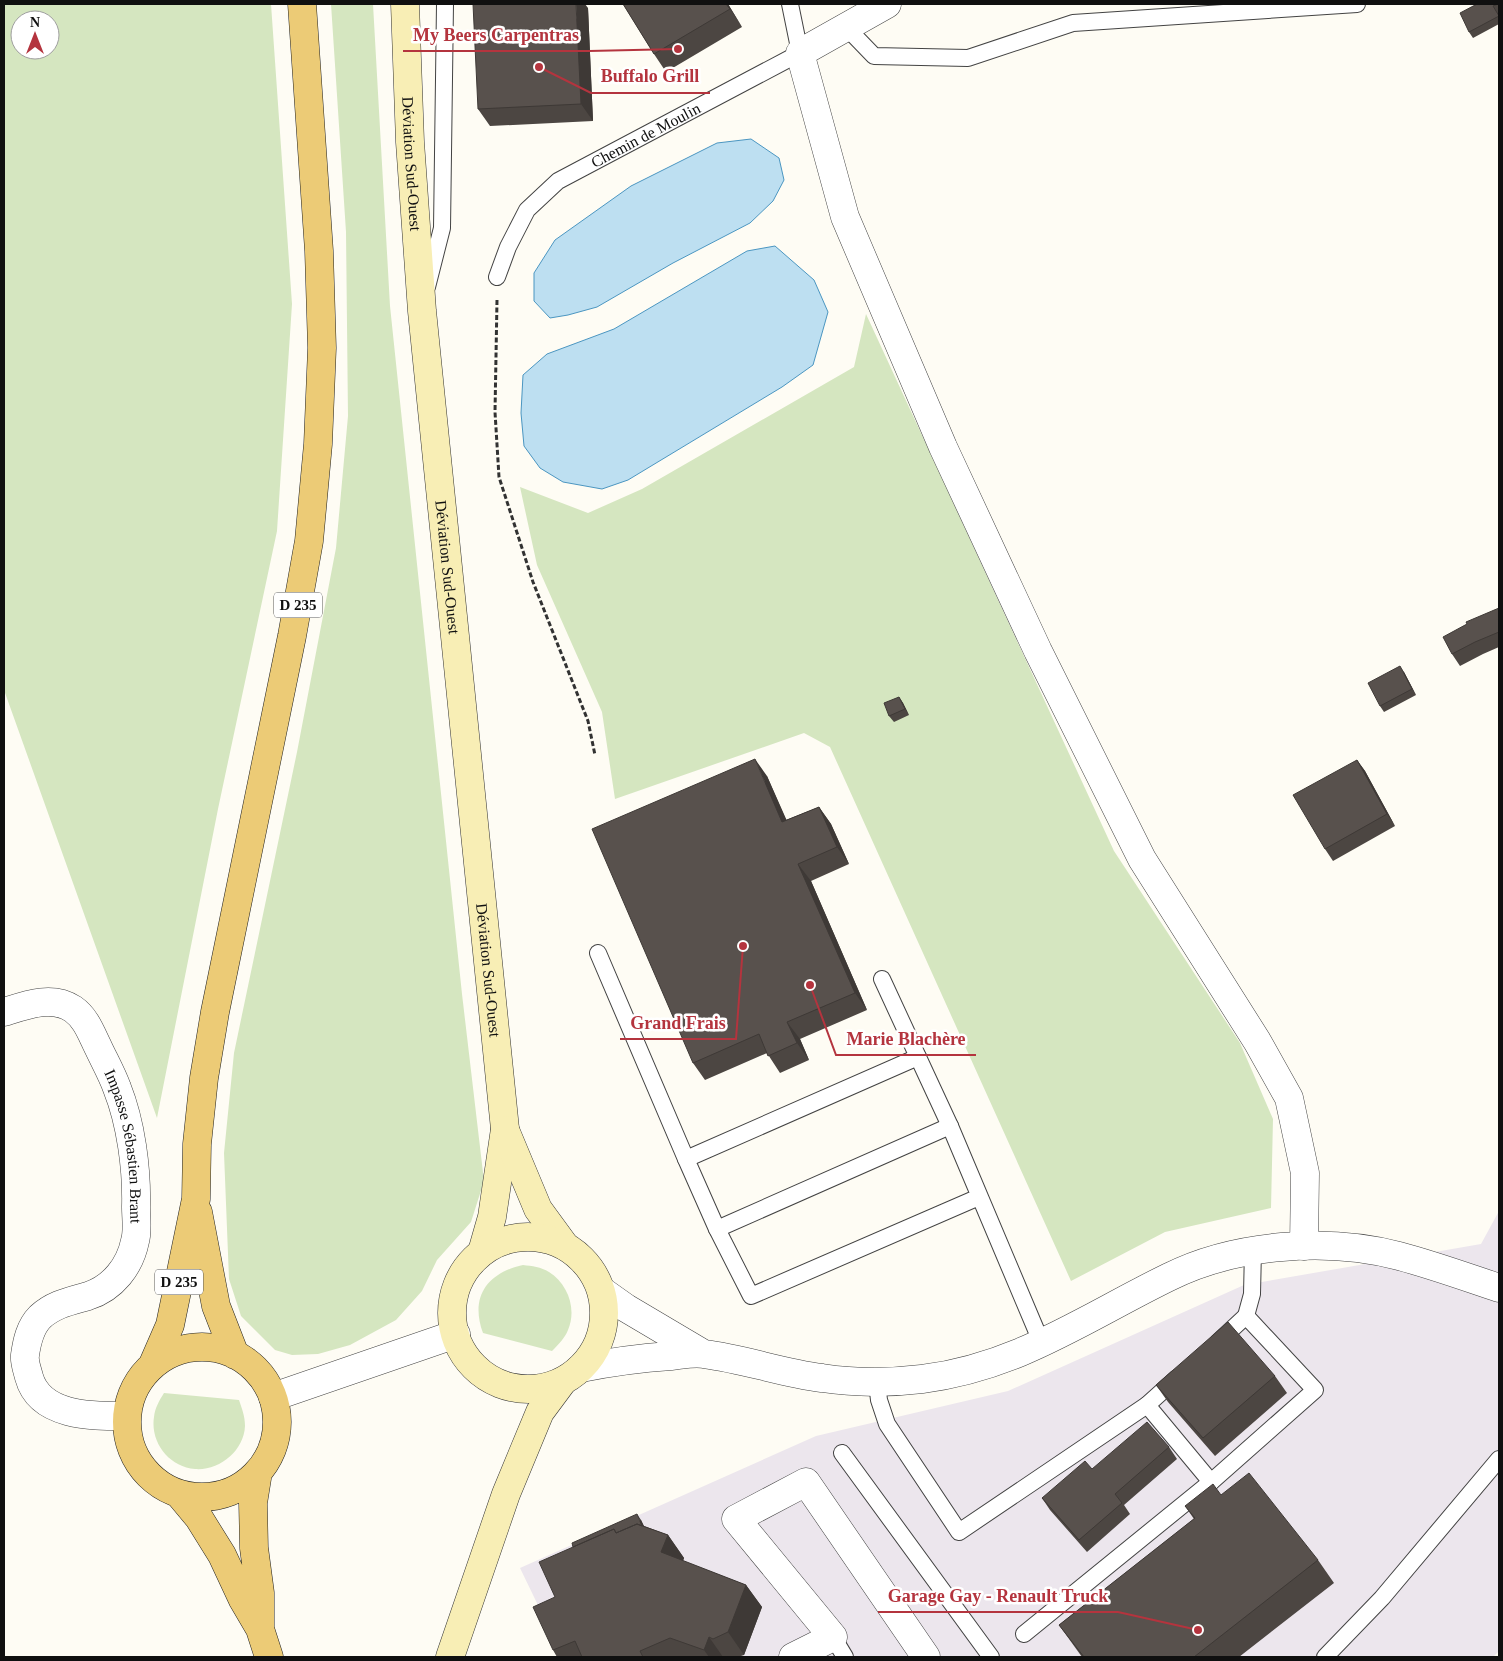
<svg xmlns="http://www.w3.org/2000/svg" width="1503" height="1661" font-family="'Times New Roman',serif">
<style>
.industrial{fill:#ece6ed}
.green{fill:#d5e6c0;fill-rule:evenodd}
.water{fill:#bddff1;stroke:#4b96c1}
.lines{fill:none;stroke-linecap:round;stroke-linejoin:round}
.service-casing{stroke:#434343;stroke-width:18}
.minor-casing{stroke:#434343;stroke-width:29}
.tertiary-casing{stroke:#434343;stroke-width:29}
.secondary-casing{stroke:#323232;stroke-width:29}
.primary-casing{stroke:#212121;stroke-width:29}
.path{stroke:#323232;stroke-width:3;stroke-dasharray:5 2.5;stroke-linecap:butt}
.service{stroke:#fff;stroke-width:16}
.minor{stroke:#fff;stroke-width:28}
.tertiary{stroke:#fff;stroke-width:28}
.secondary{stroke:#f8eeb5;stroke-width:28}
.primary{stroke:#eccb76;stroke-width:28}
.wall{fill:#4c4642}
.shaded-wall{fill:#3e3936}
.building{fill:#58514d;stroke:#3e3936}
.labels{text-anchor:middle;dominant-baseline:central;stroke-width:5;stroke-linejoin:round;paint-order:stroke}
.shield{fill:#fff;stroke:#585858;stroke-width:1}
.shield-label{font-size:15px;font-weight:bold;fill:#101010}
.street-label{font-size:16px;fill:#101010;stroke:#fff}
.leader{fill:none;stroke:#b4343e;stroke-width:2}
.callout-dot{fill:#b4343e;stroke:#fff;stroke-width:2}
.callout-label{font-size:18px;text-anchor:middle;font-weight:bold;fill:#b4343e;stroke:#fff;stroke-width:5;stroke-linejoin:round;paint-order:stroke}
</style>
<rect width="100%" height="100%" fill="#fefcf4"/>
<path class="industrial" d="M1499,1211V1651L1493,1657H563L520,1568L816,1436L1008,1391L1244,1285L1481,1244Z"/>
<path class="green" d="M4,4H271L292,304L277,531L218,809L157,1118L4,690ZM20,20H50V50H20Z
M331,4H373L390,306L462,994L484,1181L471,1222L437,1260L422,1291L396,1320L350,1345L318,1354L292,1355L275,1350L241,1316L229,1279L224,1153L234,1053L297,752L336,548L348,416L346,232Z
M866,314L1114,851L1240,1043L1273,1119L1271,1208L1165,1232L1071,1281L830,747L804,733L615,799L602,712L537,565L520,487L588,513L642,489L854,367Z
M523,1265C532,1266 541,1267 549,1272C568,1284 577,1309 568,1330C565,1338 558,1345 552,1351L483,1333C470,1298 486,1273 523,1265Z
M164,1393L239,1400C242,1409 245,1416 245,1426C244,1451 219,1471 195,1469C169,1467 150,1442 154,1417C155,1408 159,1401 164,1393Z"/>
<path class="water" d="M751,139L779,158L784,180L773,201L750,223L673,263L597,307L568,315L550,318L534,301V273L555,240L631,186L717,143Z
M775,246L814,280L828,312L813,365L782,387L628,480L602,489L563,482L540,468L524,446L521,413L523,375L547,354L614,329L747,251Z"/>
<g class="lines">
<g class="service-casing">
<g id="service">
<path d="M846,27L874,56L968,58L1073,23L1357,4"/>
<path id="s1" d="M497,277L508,247L527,210L558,181L800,53L790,4"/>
<path d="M427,287L442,228L445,4"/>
<path d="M598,953L686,1159"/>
<path d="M882,979L918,1057"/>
<path d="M979,1197L751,1296L717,1229L686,1159L918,1057L950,1126L1042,1344"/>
<path d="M717,1229L950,1126"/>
<path d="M1246,1316L1252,1294L1253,1250"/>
<path d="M877,1383L879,1400L887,1424L959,1532L1147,1405L1177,1378"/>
<path d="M1147,1405L1211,1482L1315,1390L1246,1316L1218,1342"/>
<path d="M842,1453L991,1657"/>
<path d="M1024,1634L1211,1482"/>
<path d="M833,1637L845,1657"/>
<path d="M1325,1657L1382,1598L1499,1459"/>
</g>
</g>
<g class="minor-casing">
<g id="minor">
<path d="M887,4L800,53L845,217L943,447L1038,651L1142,859L1257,1041L1289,1098L1305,1173L1304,1246"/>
<path id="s2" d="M4,1012C26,1005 52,995 73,1009C86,1018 91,1033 98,1047C104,1060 112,1074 117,1088C131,1123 137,1169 136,1207C136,1218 138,1231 135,1241C130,1266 113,1288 88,1296C71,1301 54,1304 40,1317C30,1327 27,1341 25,1355C24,1362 27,1369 29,1377C40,1417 93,1416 126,1416"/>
<path d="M793,1657L833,1637L736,1519L806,1482L926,1657"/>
</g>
</g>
<g class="tertiary-casing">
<path id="tertiary" d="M602,1291L626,1308L702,1353
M581,1368C611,1362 640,1358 671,1356C681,1355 694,1352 704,1354C744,1359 782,1373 822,1378C855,1383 889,1383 922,1379C1018,1367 1085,1318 1169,1277C1235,1244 1327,1237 1399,1256C1433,1265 1466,1277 1499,1288
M273,1397L456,1334"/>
</g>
<g class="secondary-casing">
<g id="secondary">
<path id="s3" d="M405,4L410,142L422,311L505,1129L492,1217L482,1252"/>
<path d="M505,1130L538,1209L565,1246"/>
<circle cx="528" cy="1313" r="76"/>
<path d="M450,1657L506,1494L540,1412L563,1381"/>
</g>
</g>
<g class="primary-casing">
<path id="primary" d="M198,1212L216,1306L235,1355
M127 1422a75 75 0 1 1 150 0a75 75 0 1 1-150 0Z
M153,1364L170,1325L196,1199L197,1144L204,1078L215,1012L292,636L309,541L318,444L322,348L319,251L302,4
M258,1472L253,1503L254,1548L260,1593V1627
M179,1494L199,1518L222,1555L243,1600L260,1629L269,1657"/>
</g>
<path class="path" d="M497,300L495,412L499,477L533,582L588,721L595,755"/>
<use href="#service" class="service"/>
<use href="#minor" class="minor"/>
<use href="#tertiary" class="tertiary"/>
<use href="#secondary" class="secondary"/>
<use href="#primary" class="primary"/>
</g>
<path class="wall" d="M623,4H728L742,27L666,72L654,54Z
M1477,4H1499V11L1498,12L1499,15V24L1473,38L1469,32Z
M588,8L593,121L490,126L478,109Z
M1499,608V647L1483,654L1460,666L1452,654Z
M1404,672L1416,695L1384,712L1380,706Z
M899,697L903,703L909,715L894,722L889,716Z
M1357,760L1365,771L1395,826L1333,861L1325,849Z
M767,776L786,820L819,807L831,824L849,864L811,881L867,1010L800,1039L809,1060L780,1073L767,1053L705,1080L693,1063Z
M1275,1376L1287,1393L1215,1456L1168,1402L1156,1385Z
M1169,1447L1177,1459L1124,1505L1130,1514L1087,1552L1050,1510L1042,1498L1092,1469Z
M1221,1495L1318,1560L1334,1583L1239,1657H1082L1059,1625L1194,1519L1185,1506Z
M641,1520L644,1526L668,1535L684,1558L683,1561L746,1585L762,1607L744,1655L738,1657H557L553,1650L555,1597Z"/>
<path class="shaded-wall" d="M576,4H585L588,8L593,121L581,104Z
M726,4H728L742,27L730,9Z
M1400,666L1404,672L1416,695L1412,689Z
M899,697L903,703L909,715L905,709Z
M755,759L767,776L795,839L782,822Z
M1357,760L1365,771L1395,826L1387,814Z
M819,807L831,824L849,864L837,847Z
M798,864L811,881L867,1010L855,993Z
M787,1022L800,1039L809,1060L797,1043Z
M637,1514L641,1520L653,1546L649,1540Z
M668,1535L684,1558L677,1575L661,1552Z
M746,1585L762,1607L744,1655L728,1632Z
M709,1637L723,1657H709L704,1650Z"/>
<path class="building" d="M473,4H576L581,104L478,109Z
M623,4H726L730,9L654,54Z
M1477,4H1498L1493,6L1499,16L1469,32L1460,13Z
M1499,608V632L1475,642L1452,654L1443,637L1467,624L1466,622Z
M1400,666L1412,689L1380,706L1368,683Z
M899,697L905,709L889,716L884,703Z
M755,759L782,822L819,807L837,847L798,864L855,993L787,1022L797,1043L768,1056L759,1034L693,1063L592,829Z
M1357,760L1387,814L1325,849L1293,795Z
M1228,1322L1275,1376L1203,1438L1156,1385Z
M1147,1422L1169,1447L1115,1494L1122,1503L1079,1540L1042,1498L1085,1461L1092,1469Z
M1249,1473L1318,1560L1194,1657H1084L1059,1625L1195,1518L1185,1506L1213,1484L1221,1495Z
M637,1514L642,1526L637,1524L616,1533L614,1529L573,1547L572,1543Z
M637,1524L668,1535L661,1552L746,1585L728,1632L713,1639L709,1637L704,1650L670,1638L640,1651L643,1657H582L575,1641L553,1650L533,1607L555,1597L539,1562L614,1529L616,1533Z"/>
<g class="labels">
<g class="shield">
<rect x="274" y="592.5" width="48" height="25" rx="4"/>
<rect x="155" y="1269.5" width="48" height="25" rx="4"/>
</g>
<g class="shield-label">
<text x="298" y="605">D 235</text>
<text x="179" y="1282">D 235</text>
</g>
<g class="street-label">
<text stroke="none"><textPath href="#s1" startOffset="215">Chemin de Moulin</textPath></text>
<text stroke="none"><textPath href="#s3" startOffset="160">Déviation Sud-Ouest</textPath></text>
<text stroke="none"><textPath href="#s3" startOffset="565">Déviation Sud-Ouest</textPath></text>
<text stroke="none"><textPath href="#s3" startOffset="970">Déviation Sud-Ouest</textPath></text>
<text stroke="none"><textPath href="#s2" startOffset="222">Impasse Sébastien Brant</textPath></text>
</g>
</g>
<path class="leader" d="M678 49L589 51H403M539 67L591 93H710M743 946L736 1039H620M810 985L836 1055H976M1198 1630L1118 1612H878"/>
<g class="callout-dot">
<circle cx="678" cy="49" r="5"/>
<circle cx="539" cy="67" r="5"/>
<circle cx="743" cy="946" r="5"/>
<circle cx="810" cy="985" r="5"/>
<circle cx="1198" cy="1630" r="5"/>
</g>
<g class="callout-label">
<text x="496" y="41">My Beers Carpentras</text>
<text x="650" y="82">Buffalo Grill</text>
<text x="678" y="1029">Grand Frais</text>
<text x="906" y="1045">Marie Blachère</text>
<text x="998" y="1602">Garage Gay - Renault Truck</text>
</g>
<rect width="1503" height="1661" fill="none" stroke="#101010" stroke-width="10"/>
<g transform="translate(35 35)"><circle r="24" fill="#ffffff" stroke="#9f9f9f"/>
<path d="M0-4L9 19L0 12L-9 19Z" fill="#b4343e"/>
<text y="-8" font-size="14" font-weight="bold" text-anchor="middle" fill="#101010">N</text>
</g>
</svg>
